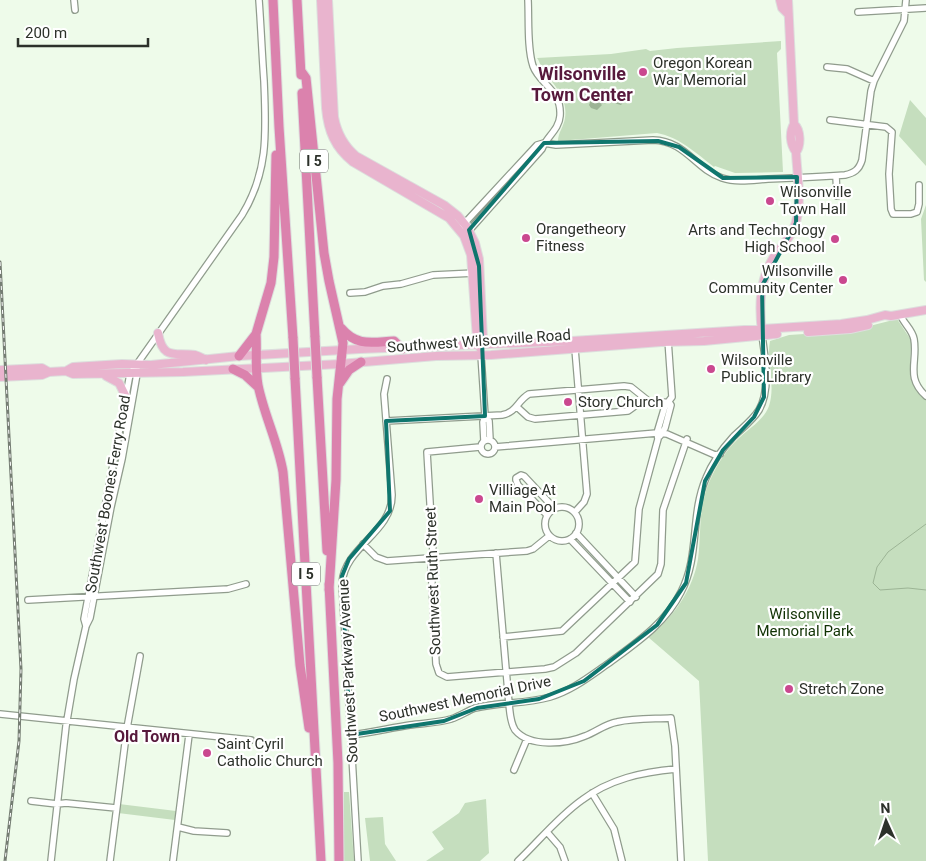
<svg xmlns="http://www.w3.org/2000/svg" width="926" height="861" font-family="Roboto,sans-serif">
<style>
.green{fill:#c5debe}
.water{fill:#9cb495}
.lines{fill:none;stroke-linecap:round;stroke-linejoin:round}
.stream{stroke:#9cb495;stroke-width:1}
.minor-casing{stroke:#909c8d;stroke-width:8}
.major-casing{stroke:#dddedd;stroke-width:10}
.highway-casing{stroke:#dddedd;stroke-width:11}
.minor{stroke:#fff;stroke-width:5.5}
.major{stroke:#e9b4ce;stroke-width:8}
.highway{stroke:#db82ad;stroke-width:9}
.rail-casing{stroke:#757d73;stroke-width:3}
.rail{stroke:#fff;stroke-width:1;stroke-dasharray:4;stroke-linecap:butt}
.highway-bridge-casing{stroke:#dddedd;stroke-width:11;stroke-linecap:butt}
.highway-bridge{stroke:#db82ad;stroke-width:9}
.marked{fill:none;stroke:#0f766e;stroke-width:4;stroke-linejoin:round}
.poi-dot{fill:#ca488f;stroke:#fff;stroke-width:2}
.labels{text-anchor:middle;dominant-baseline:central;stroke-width:4.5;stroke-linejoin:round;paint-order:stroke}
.shield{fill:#fff;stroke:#6b6f6a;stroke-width:1}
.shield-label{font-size:14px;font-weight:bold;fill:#2c312a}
.poi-label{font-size:15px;fill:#2c312a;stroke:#fff;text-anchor:start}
.street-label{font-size:15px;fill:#2c312a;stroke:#fff}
.park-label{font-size:15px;fill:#103203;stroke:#fff}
.neighbourhood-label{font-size:16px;font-weight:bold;fill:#57193c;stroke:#fff}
.quarter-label{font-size:18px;font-weight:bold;fill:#57193c;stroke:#fff}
</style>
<rect width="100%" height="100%" fill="#eefbea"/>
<path class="green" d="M781,41V49L777,53L783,172L735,173L715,166L714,167C696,153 679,137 657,133L558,141C558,133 564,126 565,118C568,98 555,87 545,72C541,68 540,62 537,58L611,54L646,49L650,51L677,48Z
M910,100L926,118V166L899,136Z
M926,205V282L924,280L921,219Z
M897,319L911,340L910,373L912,383L919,394L926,400V861H708L699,681L648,637C673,618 693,590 698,559C702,529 697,506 712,476C718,463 727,449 738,439C748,429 764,420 769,406C776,384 766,362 770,341L789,335L850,331Z
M344,792H349L354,861H344Z
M486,799L489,853L480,861H426L444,849L432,832L459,813L465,803Z
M119,804L176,811L175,820L118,813Z
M383,817L385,844L396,861H370L365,818Z"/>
<path class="water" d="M606,94H613L625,100L621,105L610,102L601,104L602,105L597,110L591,108L589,105L591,100L596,98L598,100V97Z"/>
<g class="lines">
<path class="stream" d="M926,524L888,552L877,567L873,583L880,590L908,588L926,590"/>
<g class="minor-casing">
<path id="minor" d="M74,0L75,10
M858,12L926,8
M827,67L847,69L874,81
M830,120L886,127L892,132L889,174L891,209L893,214H911L917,212L919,204V185
M544,143L556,145L653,140C686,141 695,169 722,178C737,183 753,180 768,179C794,178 819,177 845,175C854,173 859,170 862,160L871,91L874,81L904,21L906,0
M836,176L837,196
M462,226L537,145L544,143
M467,233L542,149C546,137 559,130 560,116C562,90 540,85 533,66C527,48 529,20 528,0
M350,293L365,292L383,286L401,284L433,275L475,273
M900,314C903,323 912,329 914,339C918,362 905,377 926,396
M481,355L485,416L483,422L484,441
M517,407L528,417L535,419L628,411L635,406L642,396
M485,416L489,421L490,440
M386,421L502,415C517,412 517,401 529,394L624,386L631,387L651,403L669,402
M660,436L665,428L671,405L669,402
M481 447a7 7 0 1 1 14 0a7 7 0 1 1-14 0Z
M480,447L427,452L433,553L431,565L436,664L439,673L447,677L545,669L554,667L576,653L658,574L661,564L663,510L687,439
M495,447L657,433L667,434L715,455L720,454
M545 524a17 17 0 1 1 34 0a17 17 0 1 1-34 0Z
M575,512L584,502L587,494L575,349
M547,515L518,485L516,480V478L521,475L524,476L554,508
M576,533L636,597
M570,539L630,602
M363,544L376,557L387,561L527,551L533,549L549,536
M496,553L509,704C510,712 510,722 515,730C530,748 566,744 585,736C596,732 605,724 617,722C634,718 653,719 671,718L675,746L681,861
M28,600L228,589L246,584
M86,626L84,619L130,374L242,215C269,171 266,131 264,81C262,54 261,27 259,0
M503,637L562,631L635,562L639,509L658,439L657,433L665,406L672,397L668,340
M0,714L251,740
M350,735C370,733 390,728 410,725C423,723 438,723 451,719C460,716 467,711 475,708C500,702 526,704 550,697C573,690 590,676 609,663C636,643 666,623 681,592C700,556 690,515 706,478C712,463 722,449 733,437C742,428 752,421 759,410C771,389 765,358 762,335
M514,770L527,739
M592,793L614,829L622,861
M31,801L57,804L66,803L116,808
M178,827L194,831L227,833
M547,832L560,847L565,861
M51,861L66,726L74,679L86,626L90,618L111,507L122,459L137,374V369
M110,861L127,728L140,656
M173,861L189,735
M358,861L342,583C345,546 392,533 392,495L384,394L387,379
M518,861C539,841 558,817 582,800C610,779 642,772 676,769"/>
</g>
<g class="major-casing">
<path id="major" d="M321,0L326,108C328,131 335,148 353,162L449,218L464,236L471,255L477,339L480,348
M328,0L334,117C337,133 344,146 356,156L444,205L458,216L467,227L475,243L479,259L483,339L480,345
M780,0L782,8L788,14
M794,124C801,130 801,146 796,152
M808,332L850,329L868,325
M158,333C163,361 175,352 195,355C199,356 202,358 206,360
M762,333C759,307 759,282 773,258C781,246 792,237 796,222C802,201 797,174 796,152C790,144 789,133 794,124L788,0
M0,370L42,368L49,372
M66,371L73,374L183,372L340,364L436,356L491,355L661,342L704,341L777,334
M106,376L119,383L126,397
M0,377L42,375L49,372L66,371L73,367L122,364L151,365L239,356L360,349L572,341L841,324L867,320L885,315L891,316L926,310"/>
</g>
<g class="highway-casing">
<path id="highway" d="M273,0L279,127L293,338
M297,0L301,75
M301,71L306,78L324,253L329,281L343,343L337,399L336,480L329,590
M302,93L315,337
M341,328C357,347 372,342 394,341L402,349
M256,334C257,351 255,369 258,385C264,415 278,442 283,472L300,665L309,728
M239,356L256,334L271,283L274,257L276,155
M233,369L245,375L258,387
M317,377L327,551
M295,378L321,861
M340,383L349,370L361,362
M329,584L338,763L339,861"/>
</g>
<use href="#minor" class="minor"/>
<use href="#major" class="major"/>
<use href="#highway" class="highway"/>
<g class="rail-casing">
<path id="rail" d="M0,262L21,669L19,741L5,861"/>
</g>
<use href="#rail" class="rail"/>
<g class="highway-bridge-casing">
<path id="highway-bridge" d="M315,337L317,377
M293,338L295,378"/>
</g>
<use href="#highway-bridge" class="highway-bridge"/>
</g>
<path class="marked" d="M658,141L679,147L723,178L797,177L796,223L762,286L764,397L754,417L723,450L705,481L686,583L657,625L584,681L539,699L477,708L444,721L350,735L342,576L349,559L390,511L386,421L485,416L479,266L469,230L544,143Z"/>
<g class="poi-dot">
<circle cx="643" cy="72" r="5"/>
<circle cx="770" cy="201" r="5"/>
<circle cx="526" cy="238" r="5"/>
<circle cx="835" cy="239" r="5"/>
<circle cx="843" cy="280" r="5"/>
<circle cx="711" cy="369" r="5"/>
<circle cx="568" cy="402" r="5"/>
<circle cx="479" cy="499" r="5"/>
<circle cx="789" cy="689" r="5"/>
<circle cx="207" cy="753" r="5"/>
</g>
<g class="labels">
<g class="shield">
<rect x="300" y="149.5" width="28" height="23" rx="4"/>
<rect x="292" y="562.5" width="28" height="23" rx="4"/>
</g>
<g class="shield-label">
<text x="314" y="161">I 5</text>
<text x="306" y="574">I 5</text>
</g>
<g class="poi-label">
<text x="653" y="63">Oregon Korean<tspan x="653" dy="17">War Memorial</tspan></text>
<text x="780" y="192">Wilsonville<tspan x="780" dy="17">Town Hall</tspan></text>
<text x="536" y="229">Orangetheory<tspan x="536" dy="17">Fitness</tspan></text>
<text x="825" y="230" text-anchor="end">Arts and Technology<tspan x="825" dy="17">High School</tspan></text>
<text x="833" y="271" text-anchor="end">Wilsonville<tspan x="833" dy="17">Community Center</tspan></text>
<text x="721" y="360">Wilsonville<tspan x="721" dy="17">Public Library</tspan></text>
<text x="578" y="402">Story Church</text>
<text x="489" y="490">Villiage At<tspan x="489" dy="17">Main Pool</tspan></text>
<text x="799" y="689">Stretch Zone</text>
<text x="217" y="744">Saint Cyril<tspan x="217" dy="17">Catholic Church</tspan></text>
</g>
<g class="street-label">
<text transform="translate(479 341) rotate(-4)">Southwest Wilsonville Road</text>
<text transform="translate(108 494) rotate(-80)">Southwest Boones Ferry Road</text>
<text transform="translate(433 581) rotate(-92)">Southwest Ruth Street</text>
<text transform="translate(348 671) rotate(-93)">Southwest Parkway Avenue</text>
<text transform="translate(465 699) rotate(-12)">Southwest Memorial Drive</text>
</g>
<g class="park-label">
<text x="805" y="614">Wilsonville<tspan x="805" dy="17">Memorial Park</tspan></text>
</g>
<g class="neighbourhood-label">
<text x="147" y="736">Old Town</text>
</g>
<g class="quarter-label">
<text x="582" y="73">Wilsonville<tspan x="582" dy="21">Town Center</tspan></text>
</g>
</g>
<g transform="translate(886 821) rotate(357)" stroke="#ffffff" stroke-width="4" paint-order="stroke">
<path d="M0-4L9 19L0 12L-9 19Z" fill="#2c312a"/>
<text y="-8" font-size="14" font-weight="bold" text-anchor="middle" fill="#2c312a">N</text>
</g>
<path d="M18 38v8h130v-8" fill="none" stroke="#2c312a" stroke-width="2.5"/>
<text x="25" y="38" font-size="15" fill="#2c312a" stroke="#ffffff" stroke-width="4" paint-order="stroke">200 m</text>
</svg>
